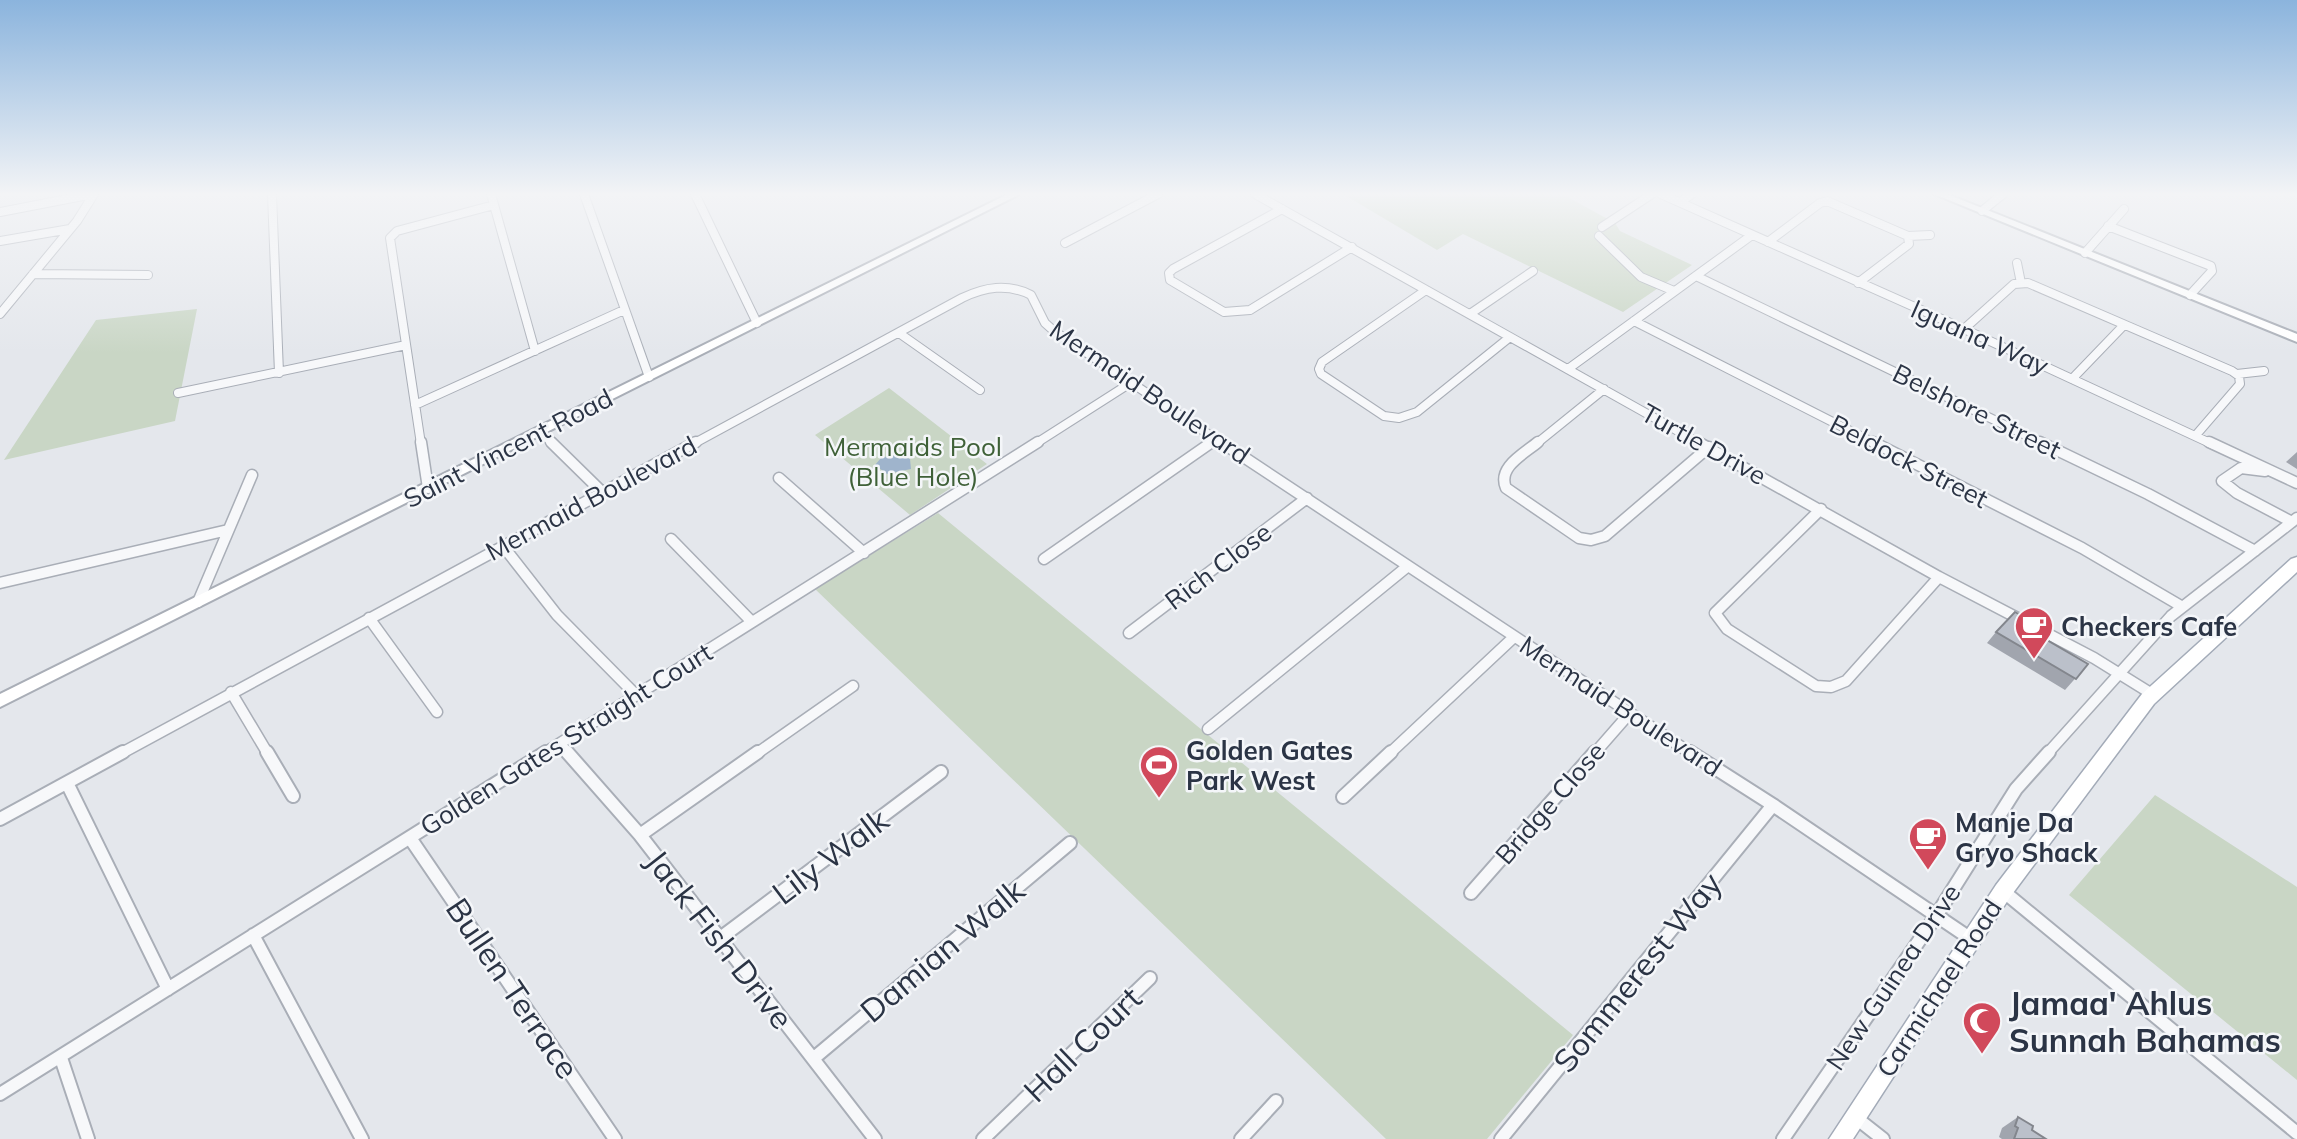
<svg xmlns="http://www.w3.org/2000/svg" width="2297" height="1139" font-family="Mulish,sans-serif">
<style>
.green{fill:#c9d6c5}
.water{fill:#9fb4cc}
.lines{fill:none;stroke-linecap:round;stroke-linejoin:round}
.street-far2-casing{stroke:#a9aeb7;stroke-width:10}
.street-far1-casing{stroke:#a9aeb7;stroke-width:13}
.street-casing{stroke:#a9aeb7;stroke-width:16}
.secondary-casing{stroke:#a9aeb7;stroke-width:4}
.primary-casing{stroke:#a3abb8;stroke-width:3}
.street-far2{stroke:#f7f8fa;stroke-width:8}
.street-far1{stroke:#f7f8fa;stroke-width:10}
.street{stroke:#f7f8fa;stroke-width:12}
.secondary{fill:#fff;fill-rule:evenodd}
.primary{fill:#fff;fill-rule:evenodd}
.wall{fill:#a1a5ae}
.building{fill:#bbc0ca;stroke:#83868d;stroke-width:2}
.labels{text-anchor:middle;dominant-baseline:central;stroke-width:5;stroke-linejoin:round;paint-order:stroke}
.street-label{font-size:26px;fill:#2b3445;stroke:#f4f6f9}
.park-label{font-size:26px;fill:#3f6138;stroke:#f4f6f9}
.poi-label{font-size:26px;font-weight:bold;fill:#2b3445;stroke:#f4f6f9;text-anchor:start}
.near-street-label{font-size:32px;fill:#2b3445;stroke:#f4f6f9}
.near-poi-label{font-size:32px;font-weight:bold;fill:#2b3445;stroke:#f4f6f9;text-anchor:start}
</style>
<rect width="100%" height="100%" fill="#e4e7ec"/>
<path class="green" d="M1343,194H1562L1615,223L1620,231L1692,265L1623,312L1463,234L1437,250Z
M197,309L175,421L4,460L96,320Z
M889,388L987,464L910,515L815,435Z
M938,513L1573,1035L1487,1139H1386L815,589Z
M2155,795L2297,887V1080L2069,895Z"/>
<path class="water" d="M896,454L910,459L911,469L887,474L875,465L881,458Z"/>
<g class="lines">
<g class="street-far2-casing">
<path id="street-far2" d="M272,194L279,373
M491,194L535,351
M584,194L649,377
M695,194L757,323
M1255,194L1701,444
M1661,194L1964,329L2212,444
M1680,202L1692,194
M1282,209L1173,269L1169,273L1170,280L1224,312L1250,310L1352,247
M1982,211L2003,194
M0,212L93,194
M2108,226L2211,266L2212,271L2190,295
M1602,227L1652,194
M1599,236L1641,277L1674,291
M1908,236L1930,235
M0,241L70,229
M1768,242L1820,203L1827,201L1908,236L1909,244L1858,283
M1065,243L1158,194
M2085,253L2124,209
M2017,263L2021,283
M33,274L148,275
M1696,276L2044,444
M1426,290L1322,362L1319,369L1321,374L1384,416L1399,418L1417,412L1510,337
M0,314L77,221L94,194
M1470,314L1533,271
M1634,321L1876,444
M1964,329L2014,284L2028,283L2232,371L2239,376L2240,384L2196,435
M899,333L980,390
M1568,369L1752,235
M2237,374L2264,371
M2072,379L2124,325
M178,393L406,345
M415,405L624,310
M541,432L553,444
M421,444L390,238L397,231L494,205
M693,444L962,298C985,287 1007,283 1031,295L1045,323L1054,331L1223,444
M1035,444L1132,382
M1210,444L1218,438
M1536,444L1604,389"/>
</g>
<g class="street-far1-casing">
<path id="street-far1" d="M421,442L428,488
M551,442L602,492
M1221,442L1692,754
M1538,442C1524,454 1497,467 1506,488L1579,538L1591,540L1605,536L1709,447
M1698,442L1939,577L2094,658L2152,694
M1873,442L2082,548L2181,606
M2040,442L2148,494L2255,551
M2209,442L2297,483
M2265,471L2241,468L2222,481L2237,493L2292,522
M779,478L864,553
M1821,509L1715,613L1727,629L1816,686L1831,687L1846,681L1939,577
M671,539L752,622
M503,546L557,615L635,694
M1044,559L1212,442
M0,583L228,530
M198,602L252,475
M369,618L437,712
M1129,633L1307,498
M231,692L268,754
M1208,729L1408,566
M560,744L569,754
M120,754L696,442
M543,754L1038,442
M756,754L853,686
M1389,754L1514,637
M1594,754L1629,714
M2047,754L2171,616L2297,518"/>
</g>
<g class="street-casing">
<path id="street" d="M267,752L293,796
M567,752L640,835L875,1139
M1690,752L1773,805L1971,939
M67,783L168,989
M1343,797L1391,752
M0,819L123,752
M640,835L758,752
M410,838L615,1139
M2003,891L2297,1133
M1471,893L1595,752
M253,935L362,1139
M719,939L941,772
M61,1058L88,1139
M814,1058L1070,843
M0,1094L546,752
M1855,1117L1883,1139
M983,1139L1150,978
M1241,1139L1276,1101
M1501,1139L1773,805
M1783,1139L1936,916L2016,789L2049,752"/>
</g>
<g class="secondary-casing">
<path id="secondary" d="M1008,194H1020L0,707V694Z
M1934,194H1947L2297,334V342Z"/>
</g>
<g class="primary-casing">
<path id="primary" d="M2297,557V572L2154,704L2010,897L1853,1139H1829L1996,885L2142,694L2291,559Z"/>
</g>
<use href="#street-far2" class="street-far2"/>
<use href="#street-far1" class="street-far1"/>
<use href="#street" class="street"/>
<use href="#secondary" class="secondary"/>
<use href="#primary" class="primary"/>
</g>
<path class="wall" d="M2297,452V469L2286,462Z
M1996,632L2036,634L2088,664L2065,690L1987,643Z
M2018,1117L2032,1130L2046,1139H2002L1999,1137L2002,1128Z"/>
<path class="building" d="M2015,612L2041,627L2035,633L2088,664L2076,679L1996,632Z
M2018,1117L2033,1126L2032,1130L2046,1139H2014L2018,1128L2015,1126Z"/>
<linearGradient id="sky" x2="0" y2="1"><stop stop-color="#8bb4dd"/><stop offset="0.55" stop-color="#f3f4f6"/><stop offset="1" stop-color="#f3f4f6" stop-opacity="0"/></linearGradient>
<rect width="2297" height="353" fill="url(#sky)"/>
<defs>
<g id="cafe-pin" transform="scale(2.0125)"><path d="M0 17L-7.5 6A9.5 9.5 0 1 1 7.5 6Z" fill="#d1495b" stroke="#f4f6f9"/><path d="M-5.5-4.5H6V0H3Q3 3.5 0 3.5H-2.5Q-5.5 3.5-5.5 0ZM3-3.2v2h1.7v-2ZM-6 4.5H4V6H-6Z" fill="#fff"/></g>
<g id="stadium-pin" transform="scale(2.0125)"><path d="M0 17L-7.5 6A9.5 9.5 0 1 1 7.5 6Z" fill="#d1495b" stroke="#f4f6f9"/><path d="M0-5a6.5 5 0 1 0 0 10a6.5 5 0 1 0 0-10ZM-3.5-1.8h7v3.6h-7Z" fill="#fff"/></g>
<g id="mosque-pin" transform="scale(2.0125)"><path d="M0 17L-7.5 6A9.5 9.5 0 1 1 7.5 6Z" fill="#d1495b" stroke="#f4f6f9"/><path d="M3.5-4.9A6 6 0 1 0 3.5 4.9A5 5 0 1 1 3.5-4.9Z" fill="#fff"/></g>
</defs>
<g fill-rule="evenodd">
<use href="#cafe-pin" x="2034" y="626"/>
<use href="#stadium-pin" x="1159" y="765"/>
<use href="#cafe-pin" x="1928" y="837"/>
<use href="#mosque-pin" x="1982" y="1021"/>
</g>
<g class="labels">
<g class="street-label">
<text transform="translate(1980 337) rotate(24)">Iguana Way</text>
<text transform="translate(1150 392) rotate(34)">Mermaid Boulevard</text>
<text transform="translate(1977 411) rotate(26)">Belshore Street</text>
<text transform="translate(1704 444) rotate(29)">Turtle Drive</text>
<text transform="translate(508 448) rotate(-27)">Saint Vincent Road</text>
<text transform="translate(1909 461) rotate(27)">Beldock Street</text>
<text transform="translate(591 498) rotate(-28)">Mermaid Boulevard</text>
<text transform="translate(1218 566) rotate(-37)">Rich Close</text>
<text transform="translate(1621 706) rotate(33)">Mermaid Boulevard</text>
<text transform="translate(566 739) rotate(-32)">Golden Gates Straight Court</text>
<text transform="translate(1550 803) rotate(-49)">Bridge Close</text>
<text transform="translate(1893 977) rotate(-56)">New Guinea Drive</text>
<text transform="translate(1939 988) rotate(-57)">Carmichael Road</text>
</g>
<g class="park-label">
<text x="913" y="446">Mermaids Pool<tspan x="913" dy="30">(Blue Hole)</tspan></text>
</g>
<g class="poi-label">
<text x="2061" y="626">Checkers Cafe</text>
<text x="1186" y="750">Golden Gates<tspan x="1186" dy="30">Park West</tspan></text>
<text x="1955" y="822">Manje Da<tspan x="1955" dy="30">Gryo Shack</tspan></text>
</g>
<g class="near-street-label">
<text transform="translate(830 856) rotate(-37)">Lily Walk</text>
<text transform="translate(720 939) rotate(52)">Jack Fish Drive</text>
<text transform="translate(942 950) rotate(-40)">Damian Walk</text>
<text transform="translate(1637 972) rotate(-51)">Sommerest Way</text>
<text transform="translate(513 988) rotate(56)">Bullen Terrace</text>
<text transform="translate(1082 1044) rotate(-44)">Hall Court</text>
</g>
<g class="near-poi-label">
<text x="2009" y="1003">Jamaa' Ahlus<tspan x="2009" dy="37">Sunnah Bahamas</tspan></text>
</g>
</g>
</svg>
